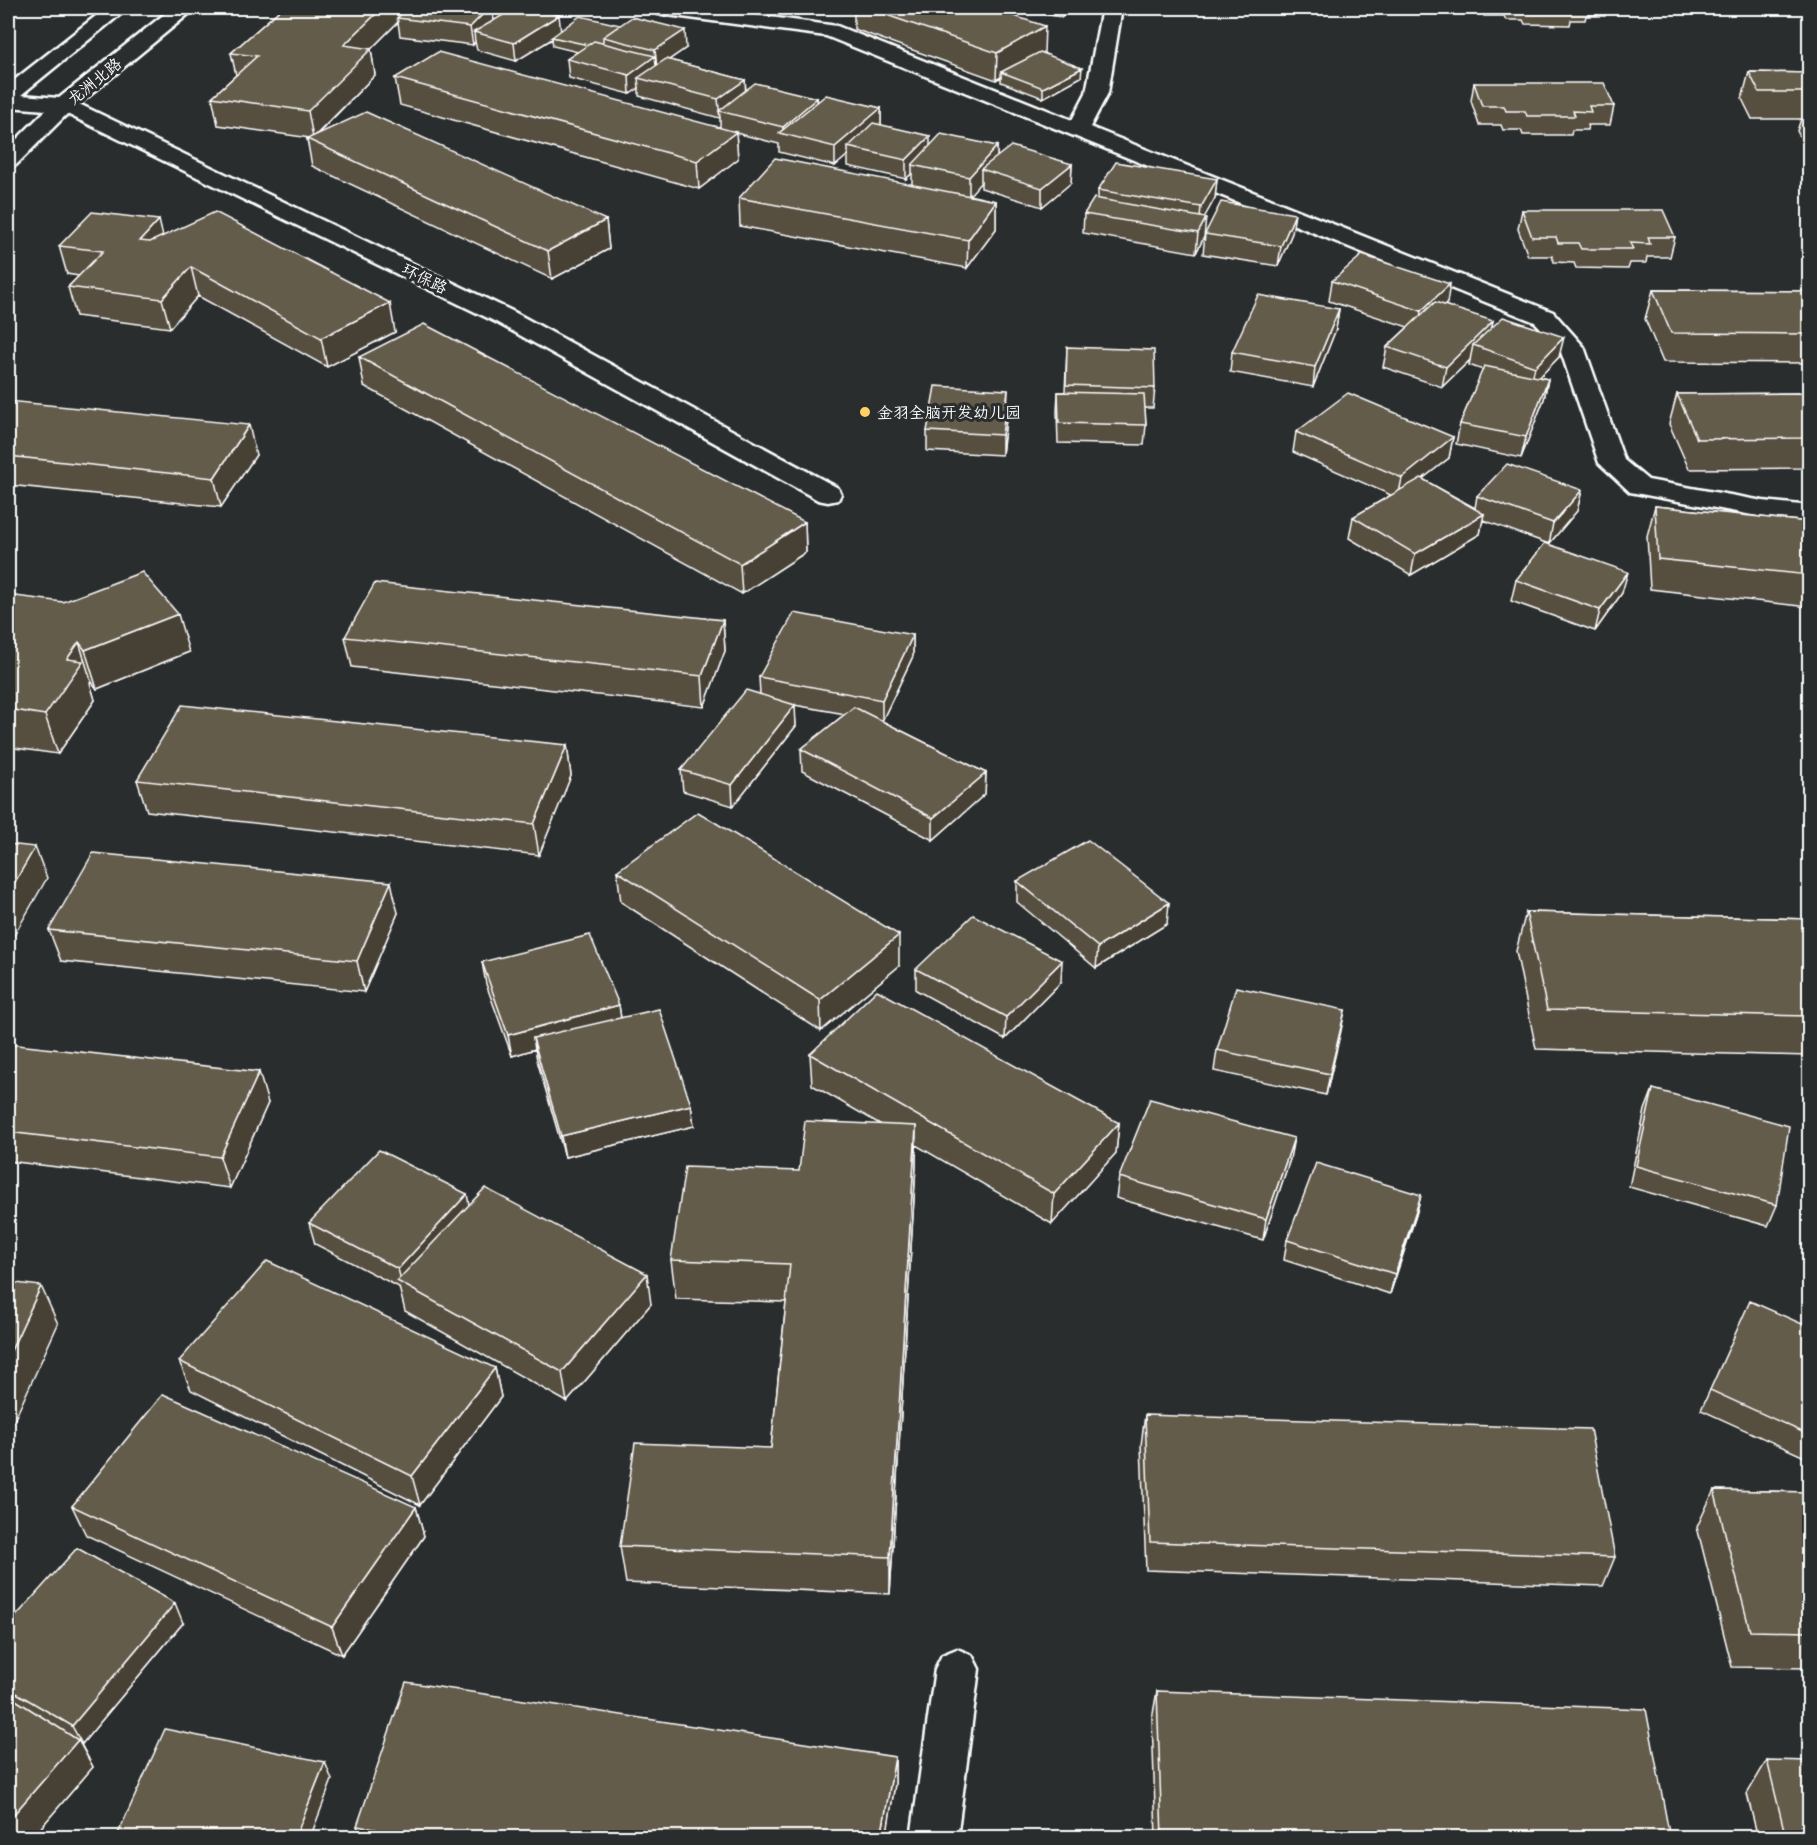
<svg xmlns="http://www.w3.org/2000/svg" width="1817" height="1845" font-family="'Patrick Hand','LXGW WenKai TC',sans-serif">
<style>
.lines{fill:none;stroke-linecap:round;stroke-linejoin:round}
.street-casing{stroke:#fff;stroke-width:5}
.secondary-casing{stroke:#fff;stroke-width:5}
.street{fill:#2a2d2e;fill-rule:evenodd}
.secondary{fill:#2a2d2e;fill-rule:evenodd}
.wall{fill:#564f41;stroke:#fff;stroke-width:1.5}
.shaded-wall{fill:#464035;stroke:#fff;stroke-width:1.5}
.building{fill:#645c4c;stroke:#fff;stroke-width:1.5}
.poi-dot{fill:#ffd166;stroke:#2a2d2e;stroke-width:2}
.labels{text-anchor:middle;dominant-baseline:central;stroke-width:6;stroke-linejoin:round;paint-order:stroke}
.far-street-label{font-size:16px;fill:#fff;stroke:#2a2d2e}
.far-poi-label{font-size:16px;fill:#fff;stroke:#2a2d2e;text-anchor:start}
</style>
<rect width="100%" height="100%" fill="#2a2d2e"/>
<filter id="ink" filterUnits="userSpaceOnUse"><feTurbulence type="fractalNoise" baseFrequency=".0167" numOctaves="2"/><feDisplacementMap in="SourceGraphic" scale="12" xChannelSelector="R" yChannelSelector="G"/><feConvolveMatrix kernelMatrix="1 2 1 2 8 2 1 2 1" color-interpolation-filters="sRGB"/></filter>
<g filter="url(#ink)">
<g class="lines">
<g class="street-casing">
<path id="street" d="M649,8H702L837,26L1072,120L1086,93L1102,8H1122L1108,93L1090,127L1553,312L1584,347L1624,460L1648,480L1763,501L1810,506V522L1763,517L1630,492L1599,463L1560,349L1535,322L826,36L659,14L652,12Z
M957,1649L972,1655L979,1669L957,1838H911L935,1669L942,1655Z"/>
</g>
<g class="secondary-casing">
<path id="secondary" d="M106,8H128L21,95L59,98L172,8H194L191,12L79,104L514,312L838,488L841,494L838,500L828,502L818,500L496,322L67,114L16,165L8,167V148L46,110L8,107V85Z"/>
</g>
<use href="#street" class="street"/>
<use href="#secondary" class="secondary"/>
</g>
<path class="wall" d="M282,8H492L494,20L686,48L669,60L745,80L746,90L817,98L818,102L881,108V125L930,146H997V157L1072,164L1071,183L1042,207L981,188V182L969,195L996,201V229L967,268L740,226L739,198L912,184V173L906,179L848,166V155L835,166L779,152V144L736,133L738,159L699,189L400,105L395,78L720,127V118L639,96V88L630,94L569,78L567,59L578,52L553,46L552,39L516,61L477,50L475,42L473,45L400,36L398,22L371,49L375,75L317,135L606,220L609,249L552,279L312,166L307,139L310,138L218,125L212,97L236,75L231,53Z
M827,8H848L847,10Z
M854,8H989L1043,53L1081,77L1043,98L1001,82V77L996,80L854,29Z
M1015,8H1069L1062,17L1015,10Z
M1481,8H1607L1605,16H1586L1585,20H1571L1570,25L1525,24L1523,20H1506L1504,16H1484Z
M1714,8H1799L1798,11H1716Z
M1749,72L1809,73V154L1797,131L1801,119H1752L1742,99Z
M1474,83L1614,106L1610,125H1588L1587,130H1572L1571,135H1523L1521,130H1503L1501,125H1479L1471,101Z
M1217,179L1215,198L1204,217V237L1196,253L1083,233L1084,214L1098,199V190Z
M1522,210L1675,237L1670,257H1647L1646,263H1630L1628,269L1576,268L1574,263L1554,262L1552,256H1528L1518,229Z
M1292,233L1278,266L1203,254L1205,234Z
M163,236L395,332L327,367L198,296L170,328L76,316L68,287L79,276L67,274L59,246Z
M1332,281L1447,303L1445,305L1491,327L1559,357L1539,377L1548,379L1544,399L1521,458L1456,444L1460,424L1483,370L1469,365L1470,360L1442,387L1383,367L1387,347L1408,327L1329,301Z
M1653,290L1809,291V363L1663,362L1645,319Z
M1339,309L1336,329L1313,387L1230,372L1232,352Z
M1067,347L1155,388L1153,408H1145L1146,425L1144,445L1058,443L1057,412L1058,392H1065Z
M359,357L805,522L806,552L742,594L364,386Z
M1809,393V468L1689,469L1669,424L1677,394Z
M8,401L256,455L221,507L8,485Z
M1007,410L1002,455L927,451V431Z
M1296,432L1453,437L1449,458L1422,479L1475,508L1477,496L1582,490L1577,511L1549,544L1483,520L1480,534L1411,575L1349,538L1353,517L1391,495L1293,452Z
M1655,506L1809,522V607L1650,589L1647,536Z
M1516,580L1622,593L1595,631L1511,601Z
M8,595L189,652L97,689L91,681L90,683L95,700L58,754L8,747Z
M723,620L725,651L704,707L352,667L345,637Z
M913,635V656L882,721L986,773L985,794L933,840L802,771L801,749L845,714L794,705L796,726L733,806L683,791L681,770L760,694L759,677Z
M567,745L571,776L539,855L147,811L137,780Z
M617,871L899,966L821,1031L621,902Z
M1017,881L1167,924L1096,968L1017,902Z
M1526,912L1809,919V1056L1536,1049L1516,951Z
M398,913L364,992L61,961L49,930Z
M482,962L619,1005L621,1018L691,1105L694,1126L565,1157L537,1060L535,1049L512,1056L486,984Z
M916,969L1061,982L1005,1039L916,990Z
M1345,1010L1326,1095L1214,1071L1217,1050Z
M8,1044L268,1103L230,1188L8,1161Z
M810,1054L1119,1123L1116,1153L1052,1224L916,1145V1165L890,1594L626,1583L620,1546L771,1448L786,1302L676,1299L671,1260L799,1171L880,1124L812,1085Z
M1653,1089L1777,1205L1768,1226L1629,1187L1645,1110Z
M1290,1159L1263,1240L1116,1198L1119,1177Z
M1421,1195L1416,1215L1390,1294L1284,1260L1287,1240Z
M469,1205L651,1304L567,1402L405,1311L399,1287L315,1244L309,1223Z
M1809,1327V1459L1701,1410L1710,1390Z
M179,1361L495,1368L501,1397L420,1505L191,1390Z
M1145,1415L1615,1557L1603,1586L1146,1570L1141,1445Z
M1714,1490L1809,1492V1668L1732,1667L1697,1527Z
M72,1506L416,1507L424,1536L342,1655L86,1535Z
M183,1623L82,1744H81L93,1767L32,1838H8V1625Z
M1157,1691L1670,1838H1156L1152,1719Z
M895,1757V1784L886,1838H362L357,1826Z
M1767,1760L1809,1838H1758L1747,1794Z"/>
<path class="shaded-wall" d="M382,8H413L397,18L398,22L371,49L375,75L313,138L308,111L344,45Z
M489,8H492L494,22L474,32L475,42L473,45L470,27Z
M1063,8H1069L1062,17Z
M559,15L561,33L552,37V39L516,61L514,43Z
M1045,26L1044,53L1006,74L1001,72V77L996,80L997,53Z
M685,30L686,48L657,68L655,50Z
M655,56L657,75L638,78L639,88L630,94L629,75Z
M1082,68L1081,77L1043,98V88Z
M745,80L746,98L719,111L720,118L718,99Z
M817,98L818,117L783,134V127Z
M881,108V127L848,147V155L835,166V147Z
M736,132L738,159L699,189L697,161Z
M930,136V154L912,165V173L906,179V160Z
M997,146V165L981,169V182L969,196V177Z
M1072,164L1071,183L1042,207V188Z
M1217,179L1215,198L1199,227L1201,207Z
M996,201V229L967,268L968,240Z
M1295,214L1292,233L1278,266L1281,246Z
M1206,218L1204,237L1196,253L1198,233Z
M159,220L166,249L140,241Z
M606,220L609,249L552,279L548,251Z
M191,267L198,296L170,328L162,299Z
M1450,284L1447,303L1418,331L1421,311Z
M390,303L395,332L327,367L321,338Z
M1339,309L1336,329L1313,387L1315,367Z
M1493,321L1489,341L1473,345L1470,360L1442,387L1446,367Z
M1564,337L1559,357L1530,387L1535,367Z
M1548,379L1544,399L1521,458L1526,437Z
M1008,390L1007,410L1002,455V435Z
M249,425L256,455L221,507L214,478Z
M1453,437L1449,458L1398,498L1402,478Z
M1582,490L1577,511L1549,544L1553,523Z
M1484,514L1480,534L1411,575L1415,554Z
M805,522L806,552L742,594L740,564Z
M1628,572L1622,593L1595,631L1600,610Z
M178,614L189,652L97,689L85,650Z
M723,620L725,651L704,707L702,676Z
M913,635V656L882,721V700Z
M79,642L91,681L90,683L95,700L58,754L45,715L67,659Z
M795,705L796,726L733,806L732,785Z
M567,745L571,776L539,855L534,824Z
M986,773L985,794L933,840V818Z
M35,847L47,878L8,946V894Z
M391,882L398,913L364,992L357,961Z
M1169,903L1167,924L1096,968L1098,947Z
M899,935V966L821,1031L820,1000Z
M1062,961L1061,982L1005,1039L1006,1017Z
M619,1005L622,1026L533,1038L535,1049L512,1056L508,1035Z
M1345,1010L1341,1031L1326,1095L1330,1074Z
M259,1072L268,1103L230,1188L220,1157Z
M691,1105L694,1126L565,1157L561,1136Z
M1119,1123L1116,1153L1052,1224L1054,1194Z
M916,1126V1165L890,1594V1557Z
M1294,1138L1290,1159L1263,1240L1266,1219Z
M467,1194L471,1215L402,1284L398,1269Z
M1421,1195L1416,1215L1390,1294L1395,1274Z
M647,1274L651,1304L567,1402L562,1372Z
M41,1286L58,1324L8,1434V1357Z
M495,1368L501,1397L420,1505L412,1476Z
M416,1507L424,1536L342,1655L332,1627Z
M175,1603L183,1623L82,1744L72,1726Z
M78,1740L93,1767L32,1838H8V1821Z
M895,1757V1784L886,1838H881Z
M325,1762L332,1780L310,1838H295Z"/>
<path class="building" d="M282,8H382L344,45L371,49L308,111L212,97L257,56L231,53Z
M408,8H489L470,27L397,18Z
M515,8H532L559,15L514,43L474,32Z
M866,8H989L1045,26L997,53Z
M580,16L620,25L603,37V41L602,43L594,41L588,45L552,37Z
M632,17L685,30L655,50L603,37Z
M594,41L655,56L629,75L567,59Z
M438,52L736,132L697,161L395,78Z
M1040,52L1082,68L1043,88L1001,72Z
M666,59L745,80L718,99L638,78Z
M1749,72L1809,73V92H1759Z
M755,83L817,98L783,127L719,111Z
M1474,83H1604L1614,106H1589L1591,112L1573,111L1575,116H1527L1525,111H1506L1504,106H1482Z
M826,95L881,108L835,147L779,133Z
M1805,104H1809V112Z
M366,112L606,220L548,251L307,139Z
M873,123L930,136L906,160L848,147Z
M941,134L997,146L969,177L912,165Z
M1011,146L1072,164L1042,188L981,169Z
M775,158L996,201L968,240L739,198Z
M1116,162L1217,179L1201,207L1098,190Z
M1094,198L1206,218L1198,233L1084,214Z
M1221,202L1295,214L1281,246L1205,234Z
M1522,210H1663L1675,237H1648L1650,244L1630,243L1633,249H1581L1578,243H1558L1556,237H1532Z
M92,212L159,220L140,241L150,242L215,212L390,303L321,338L191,267L162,299L68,287L103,251L59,246Z
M1362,255L1450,284L1421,311L1332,281Z
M1653,290L1809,291V334L1671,333Z
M1258,295L1339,309L1315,367L1232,352Z
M1435,302L1493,321L1446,367L1387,347Z
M1503,317L1564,337L1535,367L1473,345Z
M424,324L805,522L740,564L359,357Z
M1067,347L1154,350L1155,388L1066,385Z
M1484,366L1548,379L1526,437L1460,424Z
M935,386L1008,390L1002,435L927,431Z
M1058,392L1144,394L1146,425L1059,423Z
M1348,393L1453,437L1402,478L1296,432Z
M1809,393V438L1697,439L1677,394Z
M8,401L249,425L214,478L8,456Z
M1507,464L1582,490L1553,523L1477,496Z
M1421,478L1484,514L1415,554L1353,517Z
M1655,506L1809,522V575L1658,559Z
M1545,543L1628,572L1600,610L1516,580Z
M142,572L178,614L85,650L79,642L67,659L83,661L45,715L8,709V595L63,602Z
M375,583L723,620L702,676L345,637Z
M794,613L913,635L882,700L759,677Z
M746,690L795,705L732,785L681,770Z
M182,705L567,745L534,824L137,780Z
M854,707L986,773L933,818L801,749Z
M698,812L899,935L820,1000L617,871Z
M1088,840L1169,903L1098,947L1017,881Z
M8,844L35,847L8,894Z
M93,853L391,882L357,961L49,930Z
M1526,912L1809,919V1016L1547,1010Z
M973,915L1062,961L1006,1017L916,969Z
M590,935L619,1005L508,1035L482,962Z
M1236,987L1345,1010L1330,1074L1217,1050Z
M877,990L1119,1123L1054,1194L810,1054Z
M659,1009L691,1105L561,1136L533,1038Z
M8,1044L259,1072L220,1157L8,1132Z
M1653,1089L1789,1126L1777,1205L1636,1166Z
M1150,1099L1294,1138L1266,1219L1119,1177Z
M805,1121L916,1126L890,1557L620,1546L635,1443L771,1448L790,1264L671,1260L685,1167L799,1171Z
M379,1150L467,1194L398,1269L309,1223Z
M1316,1163L1421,1195L1395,1274L1287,1240Z
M485,1188L647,1274L562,1372L397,1281Z
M267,1261L495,1368L412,1476L179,1361Z
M8,1282L41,1286L8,1357Z
M1750,1301L1809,1327V1435L1710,1390Z
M163,1394L416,1507L332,1627L72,1506Z
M1145,1415L1590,1429L1615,1557L1150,1542Z
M1714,1490L1809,1492V1632L1750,1631Z
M77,1548L175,1603L72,1726L8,1688V1625Z
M406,1682L895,1757L881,1838H427L357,1826Z
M1157,1691L1646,1709L1670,1838H1162Z
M8,1695L78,1740L8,1821Z
M165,1729L325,1762L295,1838H116Z
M1767,1760L1809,1761V1838H1786Z"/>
</g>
<circle class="poi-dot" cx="865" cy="412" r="6"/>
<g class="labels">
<g class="far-street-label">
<text transform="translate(94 81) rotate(-39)">龙洲北路</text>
<text transform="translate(425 278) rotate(26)">环保路</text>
</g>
<g class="far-poi-label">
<text x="877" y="412">金羽全脑开发幼儿园</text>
</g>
</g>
<rect width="1817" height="1845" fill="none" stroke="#2a2d2e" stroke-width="30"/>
<rect x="15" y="15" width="1787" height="1815" fill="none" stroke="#fff" stroke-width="2" filter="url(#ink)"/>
</svg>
